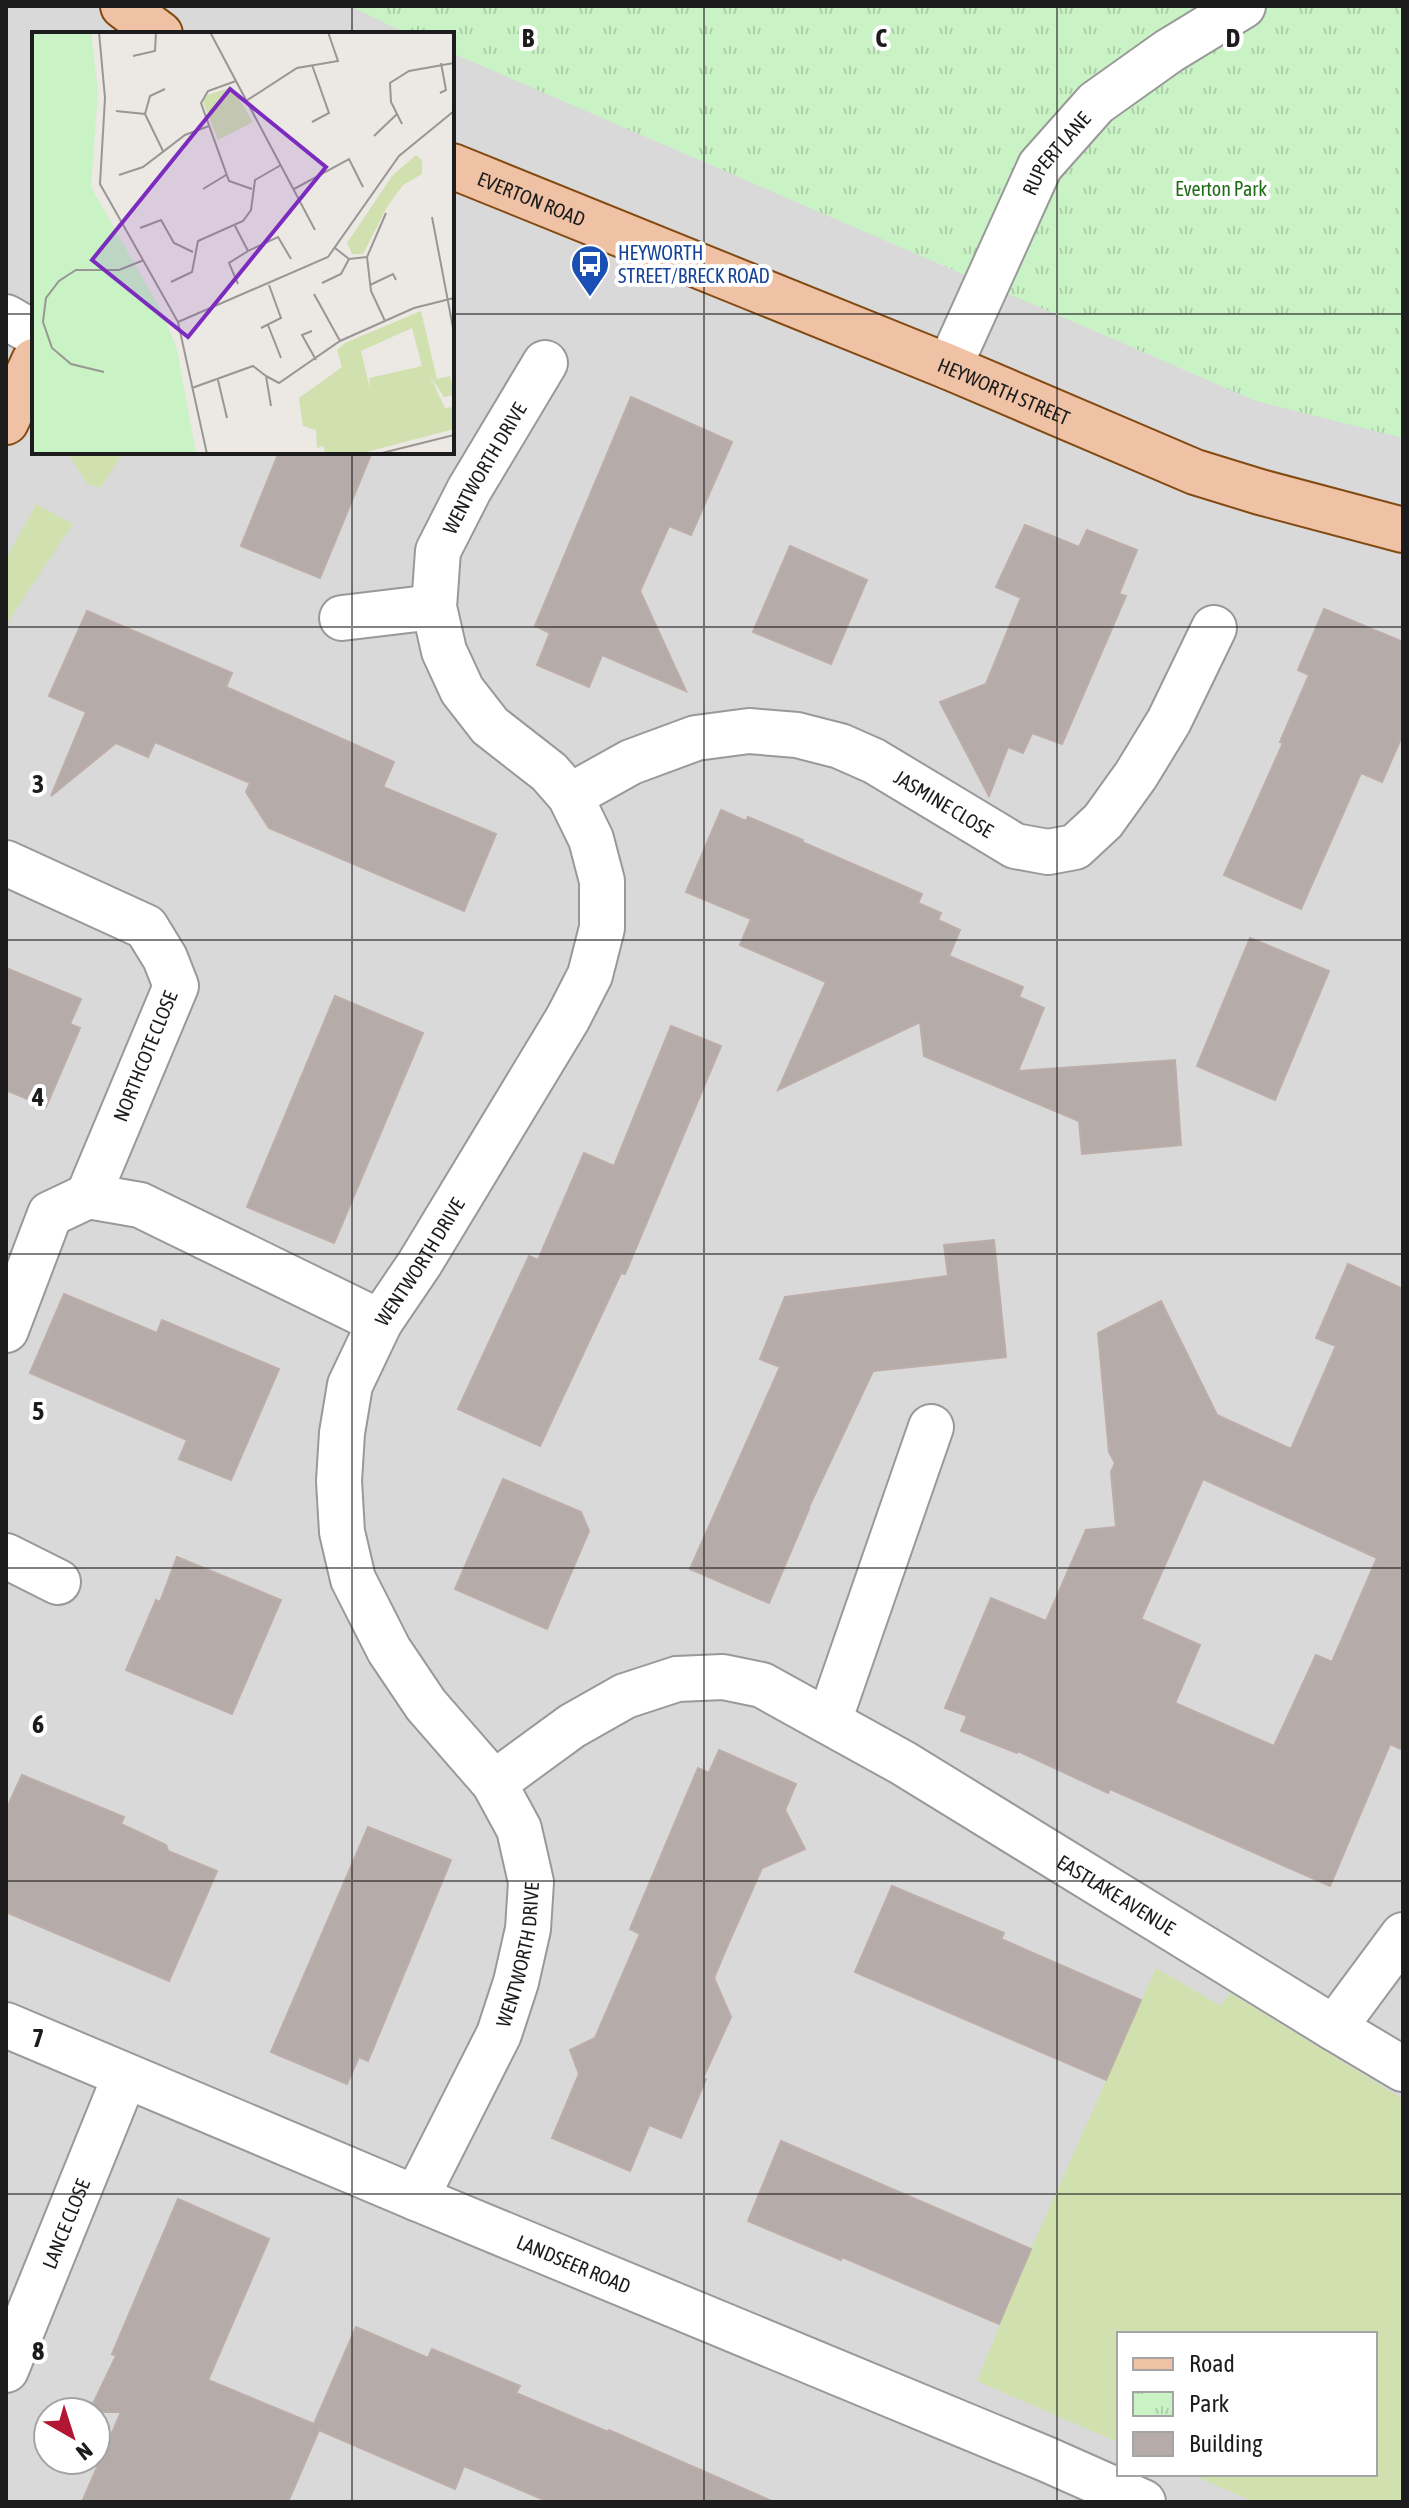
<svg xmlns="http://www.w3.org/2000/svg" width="1409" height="2508" font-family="'Asap Condensed',sans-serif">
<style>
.residential{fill:#dad9da;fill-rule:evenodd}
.grass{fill:#d0e1af}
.park{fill:url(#park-tufts)}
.building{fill:#b5aca9;stroke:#bcada8;stroke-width:2;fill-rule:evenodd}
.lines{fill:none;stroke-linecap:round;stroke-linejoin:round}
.minor-casing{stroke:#999;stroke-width:48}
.primary-casing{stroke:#834a11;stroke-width:48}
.minor{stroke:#fff;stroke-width:44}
.primary{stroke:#f0c2a5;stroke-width:44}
.grid{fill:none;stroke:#1c1c1c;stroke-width:2;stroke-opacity:0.55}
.labels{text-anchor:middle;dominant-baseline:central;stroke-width:8;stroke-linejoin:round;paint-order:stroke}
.street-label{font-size:20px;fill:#1c1c1c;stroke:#fff}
.park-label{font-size:20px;fill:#206d18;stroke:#fff}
.transit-label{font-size:20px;fill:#164399;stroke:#fff;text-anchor:start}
.inset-road{fill:none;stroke:#999693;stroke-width:2}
.view{fill:#7b2cbf;fill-opacity:0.15;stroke:#7b2cbf;stroke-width:4}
.inset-edge{fill:none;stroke:#1c1c1c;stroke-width:4}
.grid-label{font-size:26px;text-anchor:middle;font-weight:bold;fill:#1c1c1c;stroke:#fff;stroke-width:8;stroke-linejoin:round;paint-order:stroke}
</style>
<defs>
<pattern id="park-tufts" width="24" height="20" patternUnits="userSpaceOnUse" patternTransform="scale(2)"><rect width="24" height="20" fill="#c9f2c5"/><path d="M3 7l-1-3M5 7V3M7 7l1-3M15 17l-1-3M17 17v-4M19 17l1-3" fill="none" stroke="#accfa9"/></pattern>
</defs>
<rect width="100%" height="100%" fill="#ece8e3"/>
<path class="residential" d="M6,6H1403V2502H6ZM34,34H452V452H34ZM1119,2334H1375V2474H1119ZM48,2412H96V2460H48Z"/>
<path class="grass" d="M67,452H124L100,488L87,484Z
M36,504L73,524L11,617L6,628V559Z
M1156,1968L1221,2006L1230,1993L1403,2099V2502H1254L1190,2474H1375V2334H1119V2443L977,2381L1031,2249Z"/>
<path class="park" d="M350,6H1403V438L1256,401L452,53V34H408Z"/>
<path class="building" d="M631,397L732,442L691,535L669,526L640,591L686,691L602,655L589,687L537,665L550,633L535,626Z
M279,452H372L320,578L241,546Z
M1025,525L1079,547L1087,530L1137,550L1119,594L1126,596L1062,744L1032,733L1023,753L1008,747L989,796L940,702L986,684L1021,598L996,587Z
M790,546L867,580L831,664L753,632Z
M1324,609L1403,642V734L1382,782L1361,773L1301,909L1224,875L1283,743L1280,742L1309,675L1298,670Z
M87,611L232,673L226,687L394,762L383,787L496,834L464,911L269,828L246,792L250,783L155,742L148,757L116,743L51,796L86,712L49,696Z
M721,810L746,821L748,817L803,840L802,842L922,894L918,903L941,913L938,920L960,930L949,956L1023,987L1019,997L1044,1008L1018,1071L1175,1060L1181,1145L1082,1154L1079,1121L924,1056L920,1022L778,1090L826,982L740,945L751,919L686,892Z
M1250,938L1329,971L1275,1100L1197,1066Z
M6,968L81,999L70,1024L80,1028L46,1107L6,1090Z
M335,996L423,1033L334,1243L247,1207Z
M671,1026L721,1046L625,1274L621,1273L540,1446L458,1409L529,1256L538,1260L584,1153L614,1166Z
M994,1240L1006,1357L873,1371L808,1509H809L769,1603L690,1569L780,1367L760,1359L785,1297L948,1276L944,1245Z
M1348,1264L1403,1289V1750L1390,1744L1330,1886L1110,1789L1108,1793L1018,1751L1017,1753L961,1731L967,1716L945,1708L991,1598L1046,1621L1086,1530L1116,1527L1111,1472L1115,1463L1109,1452L1098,1333L1161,1301L1217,1415L1291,1449L1336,1346L1316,1338ZM1203,1479L1377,1558L1332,1662L1316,1655L1274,1746L1175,1703L1200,1645L1141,1619Z
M64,1294L157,1333L162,1320L279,1369L231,1480L179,1459L187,1440L30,1373Z
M503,1479L581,1512L589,1531L547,1629L455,1589Z
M177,1557L281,1600L232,1714L126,1670L156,1600L160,1602Z
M719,1750L796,1784L785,1810L805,1849L762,1868L726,1949L714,1978L731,2017L703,2078L706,2079L681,2138L649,2125L630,2171L552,2138L579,2074L570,2050L595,2038L640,1934L630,1929L698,1768L709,1773Z
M22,1775L124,1817L121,1824L166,1845L168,1851L217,1871L169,1981L6,1912V1810Z
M368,1827L451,1860L368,2061L359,2057L347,2084L271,2052Z
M892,1886L1004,1933L1001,1939L1141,2000L1106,2080L855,1972Z
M781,2141L1031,2249L999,2324L842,2257L841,2260L748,2221Z
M178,2199L269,2239L208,2380L314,2424L356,2327L428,2358L432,2349L475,2367L520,2386L516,2393L608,2432L609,2430L774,2502H549L464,2466L455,2489L319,2430L288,2502H82L121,2412H89L116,2356L112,2354Z"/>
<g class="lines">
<g class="minor-casing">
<g id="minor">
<path d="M6,317L34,333"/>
<path id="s1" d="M949,367L1040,166L1096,103L1169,51L1243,6"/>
<path d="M342,618L434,607"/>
<path id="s2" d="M570,796L631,762L696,738L749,731L797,735L840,746L874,761L1015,846L1048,852L1075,847L1103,821L1136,775L1169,721L1214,628"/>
<path d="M6,863L146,927L165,958L176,986L88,1196"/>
<path d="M6,1330L50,1214L88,1196L140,1205L380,1322"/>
<path d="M6,1556L58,1582"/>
<path d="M829,1721L931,1427"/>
<path id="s3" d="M494,1783L572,1726L625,1696L677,1679L723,1677L762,1685L903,1763L1334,2028L1403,2069"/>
<path id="s4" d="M6,2025L416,2198L1046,2459L1143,2502"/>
<path d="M1334,2028L1403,1935"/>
<path id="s5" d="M416,2198L499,2034L516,1982L528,1929L531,1882L519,1829L494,1783L426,1705L389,1650L353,1579L342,1532L339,1481L342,1433L350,1385L380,1322L420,1263L568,1018L590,975L602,928V881L591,839L570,796L549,772L490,726L462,690L444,651L434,607L438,551L469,490L545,363"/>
<path id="s6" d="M6,2370L125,2076"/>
</g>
</g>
<g class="primary-casing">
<g id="primary">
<path d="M123,6L160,34"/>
<path id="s7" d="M452,166L949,367L1195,472L1260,492L1403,530"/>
<path d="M6,422L34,361"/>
</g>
</g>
<use href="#minor" class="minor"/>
<use href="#primary" class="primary"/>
</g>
<path class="grid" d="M352,6V34M704,6V2502M1057,6V2502M6,314H34M452,314H1403M352,452V2502M6,627H1403M6,940H1403M6,1254H1403M6,1568H1403M6,1881H1403M6,2194H1403"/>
<defs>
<g id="bus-pin" transform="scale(2)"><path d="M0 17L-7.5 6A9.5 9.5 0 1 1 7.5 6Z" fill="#1a4fb4" stroke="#fff"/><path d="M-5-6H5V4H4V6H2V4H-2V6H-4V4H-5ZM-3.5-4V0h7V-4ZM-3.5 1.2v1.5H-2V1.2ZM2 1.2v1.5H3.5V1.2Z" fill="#fff"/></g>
</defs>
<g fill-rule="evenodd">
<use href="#bus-pin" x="590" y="264"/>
</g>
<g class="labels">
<g class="street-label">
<text stroke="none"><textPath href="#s1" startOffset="240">RUPERT LANE</textPath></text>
<text stroke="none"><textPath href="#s7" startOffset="86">EVERTON ROAD</textPath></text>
<text stroke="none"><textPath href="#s7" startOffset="596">HEYWORTH STREET</textPath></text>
<text stroke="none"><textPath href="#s5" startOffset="1946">WENTWORTH DRIVE</textPath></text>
<text stroke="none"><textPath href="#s2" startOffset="404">JASMINE CLOSE</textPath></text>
<text transform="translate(145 1056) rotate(-68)">NORTHCOTE CLOSE</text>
<text stroke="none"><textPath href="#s5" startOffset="1034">WENTWORTH DRIVE</textPath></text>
<text stroke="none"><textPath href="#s3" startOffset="710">EASTLAKE AVENUE</textPath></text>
<text stroke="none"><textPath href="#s5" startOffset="266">WENTWORTH DRIVE</textPath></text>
<text stroke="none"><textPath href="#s6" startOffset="158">LANCE CLOSE</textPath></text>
<text stroke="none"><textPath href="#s4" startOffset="616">LANDSEER ROAD</textPath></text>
</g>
<g class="park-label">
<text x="1221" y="188">Everton Park</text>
</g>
<g class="transit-label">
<text x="618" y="252">HEYWORTH<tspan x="618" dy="23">STREET/BRECK ROAD</tspan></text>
</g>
</g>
<g transform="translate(32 32)">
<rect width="422" height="422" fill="#ece8e3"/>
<path d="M200,55L221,90L186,108L171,70L173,64ZM384,123L390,128V142L371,153L355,175L331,222H320L315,211L360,144ZM389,279L405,347L418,344L422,363L412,365L398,344L413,376L422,375V397L327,422H294L291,414L285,416L284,398L271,394L267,366L310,335L305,318L313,311ZM380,296L390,334L337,346L338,357L329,319Z" fill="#d0e1af" fill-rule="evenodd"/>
<path d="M0,0H59L66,59L59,155L132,284L145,318L164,422H0Z" fill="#c9f2c5"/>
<path class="inset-road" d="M67,0L73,66L68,152L146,290L175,422M178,0L283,198M101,24L123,19L124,0M204,49L176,59L169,71L197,149L220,157M408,61L414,58L409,31M214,69L265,36L306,29L296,0M84,79L113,82L131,119M113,82L118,64L133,57M280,90L297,81L280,33M370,92L359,70L358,51L377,39L422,31M342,104L365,82M87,143L111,135L153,103L177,94M171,157L194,143M262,157L317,127L331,155M400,185L422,301M203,194L216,219L246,205L259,227M108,196L129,188L142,211L161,220M303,216L317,227L335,225M139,250L160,240L166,209L211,189L219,178L223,148L249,133M290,251L309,242L317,227M206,252L197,231L216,219M338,253L361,242L364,248M282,262L308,309M353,289L339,259L335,225L354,181M146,290L296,225L367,124L422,79M236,293L249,326M229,296L249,286L237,253M280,299L270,303L284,328M72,340L39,332L20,316L11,290L14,266L27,249L44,238H87L112,228M234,344L247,351L308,309L382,276L422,266M186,348L195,386M160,356L221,334L234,344L239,374M346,422L422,403"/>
<path class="view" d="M198,57L294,135L156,305L60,228Z"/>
<rect width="422" height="422" class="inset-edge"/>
</g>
<g class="grid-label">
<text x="528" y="47">B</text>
<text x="881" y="47">C</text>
<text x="1233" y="47">D</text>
<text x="38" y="793">3</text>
<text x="38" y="1106">4</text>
<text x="38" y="1420">5</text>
<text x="38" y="1733">6</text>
<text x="38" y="2047">7</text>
<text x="38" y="2360">8</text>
</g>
<rect width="1409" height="2508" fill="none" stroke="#1c1c1c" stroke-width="16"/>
<rect x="1117" y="2332" width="260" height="144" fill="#ffffff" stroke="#a4a4a4" stroke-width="2"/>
<rect x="1133" y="2358" width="40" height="12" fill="#f0c2a5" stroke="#a4a4a4" stroke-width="2"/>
<text x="1189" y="2372" font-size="24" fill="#1c1c1c">Road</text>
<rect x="1133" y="2392" width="40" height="24" fill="url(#park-tufts)" stroke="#a4a4a4" stroke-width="2"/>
<text x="1189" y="2412" font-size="24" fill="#1c1c1c">Park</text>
<rect x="1133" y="2432" width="40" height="24" fill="#b5aca9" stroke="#a4a4a4" stroke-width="2"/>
<text x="1189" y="2452" font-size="24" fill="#1c1c1c">Building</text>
<g transform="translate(72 2436) rotate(141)"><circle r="38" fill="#ffffff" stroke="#a4a4a4" stroke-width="2"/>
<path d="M0-6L14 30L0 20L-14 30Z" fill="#b11732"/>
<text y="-12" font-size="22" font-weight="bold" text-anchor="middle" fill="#1c1c1c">N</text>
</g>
</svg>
